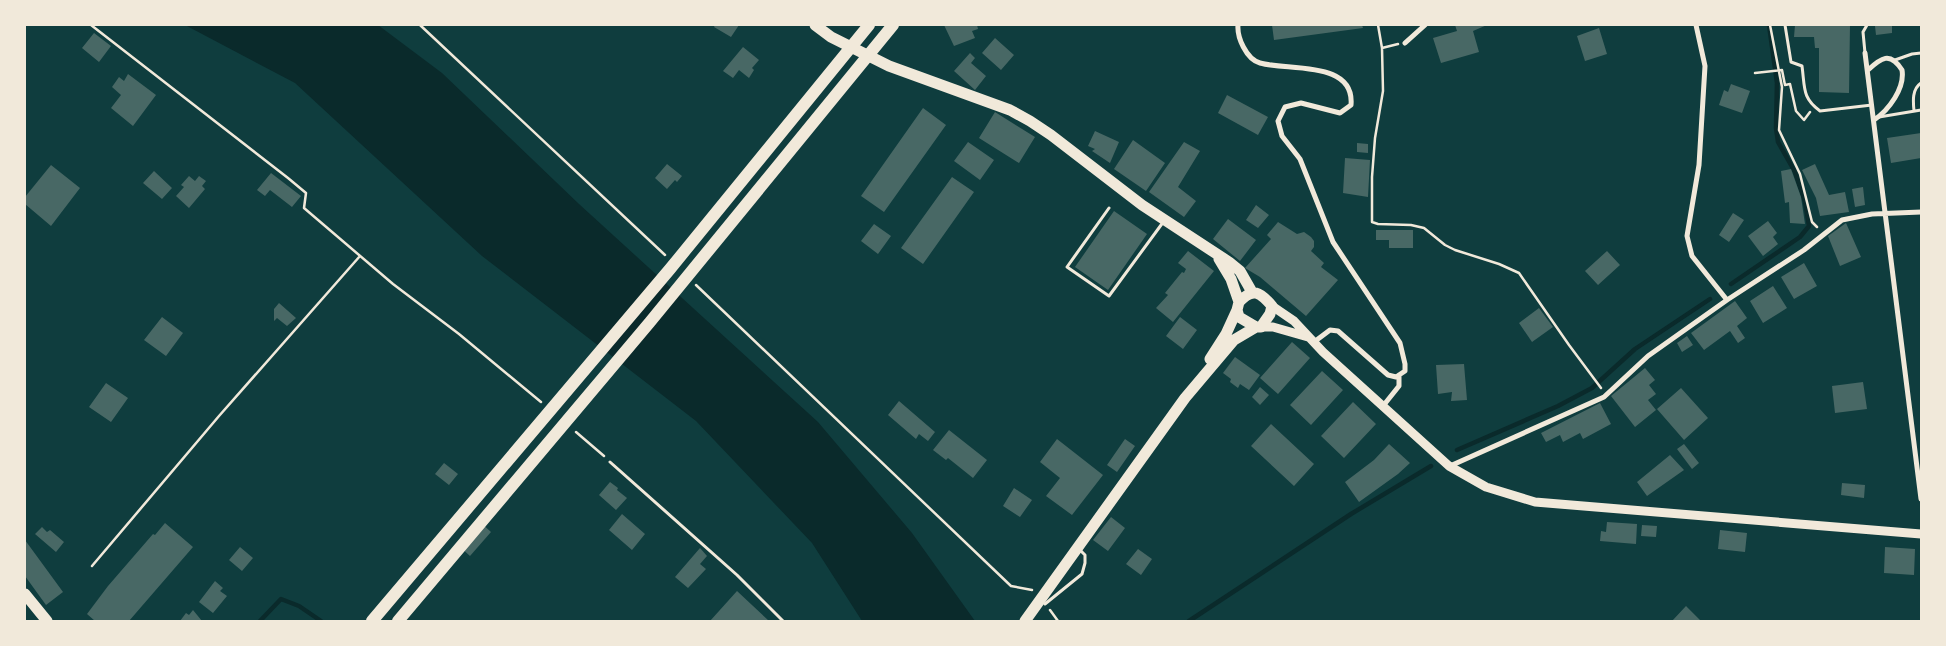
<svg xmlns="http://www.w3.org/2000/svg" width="1946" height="646" font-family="'DejaVu Sans',sans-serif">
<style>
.water{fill:#0a2a2b}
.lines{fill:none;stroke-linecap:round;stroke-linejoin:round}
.stream{stroke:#0a2a2b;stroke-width:4.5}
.building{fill:#486865}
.path{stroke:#f1e9da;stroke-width:2.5}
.service{stroke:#f1e9da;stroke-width:3}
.minor{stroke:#f1e9da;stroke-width:5}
.tertiary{stroke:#f1e9da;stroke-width:9}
.primary{stroke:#f1e9da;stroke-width:11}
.motorway{stroke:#f1e9da;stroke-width:12}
</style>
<rect width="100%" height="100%" fill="#0f3d3e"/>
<path class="water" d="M185,25H378L442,73L579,204L818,422L912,533L975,621H862L812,543L696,421L482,256L295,83Z"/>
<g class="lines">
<path class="stream" d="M1731,284L1800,237L1809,226L1805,202L1795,172L1778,142L1776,128L1777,83L1769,25
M1457,450L1558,406L1592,388L1635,349L1710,299
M260,621L281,599L299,606L321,621
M1189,621L1351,514L1431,466"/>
</g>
<path class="building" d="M715,25H739L731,37L714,27Z
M944,25H977L978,29L972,31L975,38L954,46Z
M1272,25H1362L1363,28L1274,40Z
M1455,25H1487L1473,31L1479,52L1441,63L1433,38L1457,31Z
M1795,25H1850L1849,93L1819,92V48H1815L1814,37H1794Z
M1892,25V33L1876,35L1875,26Z
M1599,28L1607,54L1585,61L1577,36Z
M94,33L111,46L99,62L82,48Z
M995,38L1014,55L1001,70L982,53Z
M743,47L759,60L752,68L754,70L749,78L739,70L733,78L723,71Z
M970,53L975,58L971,63L986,76L975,90L954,71Z
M128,74L156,95L133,126L111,108L121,95L112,87L119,77L124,81Z
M1731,84L1750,91L1742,113L1719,105L1724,90L1728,92Z
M1227,95L1268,117L1258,135L1218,113Z
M923,108L946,125L884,212L861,196Z
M995,112L1035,137L1019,163L979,138Z
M1095,131L1119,142L1110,163L1092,151L1095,149L1088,146Z
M1921,133V158L1891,163L1887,138Z
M1133,140L1165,163L1146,191L1114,169Z
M968,142L994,160L980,180L954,161Z
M1184,142L1200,151L1178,187L1196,201L1184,217L1149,192Z
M1357,143L1368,144V153L1357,152Z
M1345,158L1370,160L1368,197L1343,193Z
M667,164L682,176L677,182L675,180L667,189L655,178Z
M1815,164L1829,195L1845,192L1849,212L1820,216L1816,198L1802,170Z
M51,165L80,188L51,226L25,204V197Z
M1791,169L1801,197L1805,224L1790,223L1789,202L1785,203L1781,171Z
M154,171L172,188L162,199L143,183Z
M271,173L301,196L292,207L270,190L265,196L257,190Z
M189,176L195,181L199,176L206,181L202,186L205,189L189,208L176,196L184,187L181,185Z
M952,177L974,192L923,264L901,248Z
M1863,187L1865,205L1855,207L1852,189Z
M1256,205L1269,215L1258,228L1246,220Z
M1114,211L1147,234L1108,290L1075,267Z
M1733,213L1744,220L1729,242L1719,235Z
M1228,219L1256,240L1240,261L1213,239Z
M1768,221L1777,233L1773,237L1778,244L1763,256L1748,236Z
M1278,222L1297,234L1304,232L1311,237L1314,241V247L1311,251L1324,263L1321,267L1338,280L1306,316L1260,277L1245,268L1271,239L1267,235Z
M1846,223L1861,257L1840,266L1828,236Z
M874,224L891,236L878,254L861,241Z
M1376,230H1413V248H1389V240H1376Z
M1188,251L1214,271L1173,322L1156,308L1168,295L1165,293L1182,272L1184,273L1186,269L1178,263Z
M1607,251L1620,265L1598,285L1585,271Z
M1804,263L1817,286L1794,299L1781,277Z
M1773,286L1787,308L1763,323L1750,301Z
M1735,301L1747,318L1737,326L1745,338L1738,343L1730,331L1704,350L1691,333Z
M279,303L296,318L287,326L277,318L274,321V309Z
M1539,308L1553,327L1532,342L1519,323Z
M162,317L183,333L166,356L144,340Z
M1180,317L1197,330L1183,349L1166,336Z
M1687,336L1693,345L1682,352L1677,343Z
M1292,342L1310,358L1278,394L1260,378Z
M1235,357L1260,375L1249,390L1240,384L1238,388L1230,382L1231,379L1223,373Z
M1464,364L1467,400L1451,401L1452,392L1438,394L1436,365Z
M1645,368L1655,380L1649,385L1656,394L1648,400L1656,410L1635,427L1611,396Z
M1322,371L1343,390L1311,425L1290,405Z
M1863,382L1867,409L1835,413L1832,386Z
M106,383L128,398L111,422L89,407Z
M1260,387L1269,395L1260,405L1252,397Z
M1681,388L1708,418L1684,440L1657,409Z
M899,401L935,432L928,441L919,434L916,439L888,415Z
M1353,402L1376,424L1344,458L1321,436Z
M1600,403L1611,424L1583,439L1580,433L1563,442L1560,435L1546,442L1541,433Z
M1271,424L1314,464L1294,486L1251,446Z
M949,430L987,460L973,478L948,458L946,460L933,450Z
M1057,439L1103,475L1072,515L1046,496L1060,478L1040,462Z
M1125,439L1135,446L1117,472L1107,465Z
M1389,444L1410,463L1398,474L1359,502L1345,482L1374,460Z
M1684,444L1699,463L1692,469L1677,449Z
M1670,455L1684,470L1647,496L1637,482Z
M444,463L458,474L449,485L435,474Z
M610,482L618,488L617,490L627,498L616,510L599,495Z
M1842,483L1865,485L1864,498L1841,495Z
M1014,488L1032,500L1020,517L1003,506Z
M622,514L645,534L632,550L609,530Z
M1111,517L1125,528L1108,551L1093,540Z
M479,521L491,532L470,556L459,546Z
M1607,522L1637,524L1636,544L1600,541L1601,531L1606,532Z
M165,523L193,547L129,621H95L87,614L108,586L153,534L155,535Z
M1642,525L1657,526L1656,537L1641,536Z
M42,527L47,532L50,530L64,542L56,552L35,534Z
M1720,530L1747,533L1745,552L1718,549Z
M25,540L63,592L46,605L25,576Z
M240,547L253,558L242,571L229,560Z
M1885,547L1915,549L1914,575L1884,573Z
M700,548L707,556L700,564L706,569L688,588L675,577Z
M1138,549L1152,559L1141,575L1126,564Z
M215,581L223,588L220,591L227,596L213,613L199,602Z
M737,591L769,621H710Z
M1686,606L1701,621H1672Z
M193,610L202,621H180L186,613L189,615Z"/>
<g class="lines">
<path class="path" d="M91,25L288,178L306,193L304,208L393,284L459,334L541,402
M420,25L665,255
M1378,25L1382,48L1383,91L1375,138L1372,177V222L1378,224L1411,225L1424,228L1445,245L1455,250L1499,264L1519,273L1569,345L1601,388
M1770,25L1782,87L1779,130L1800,174L1812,222L1817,227
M1382,48L1398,44
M1755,73L1782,70L1785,85L1790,84L1796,111L1804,120L1810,112
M696,285L1011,586L1032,590
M576,432L604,456
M92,566L219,416L360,256
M1050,610L1058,621"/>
<path class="service" d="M1785,25L1791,62L1802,66C1805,88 1802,98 1820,111L1872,105
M1865,53L1863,32L1867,25
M1895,60L1912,54L1921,53
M1914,111C1913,101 1912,89 1921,83
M1879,117L1921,110
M1109,208L1067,267L1109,296L1164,221
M610,462L737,575L783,621
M1045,604L1082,574L1085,563V555L1080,550"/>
<path class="minor" d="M1238,25C1237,37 1246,59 1260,63C1288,71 1355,60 1351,105L1340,113L1301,103L1285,107L1278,121L1282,136L1300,159L1333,242L1400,343L1405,364V371L1396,377L1388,375L1338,331L1330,330L1314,342
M1696,25L1705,66L1699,165L1687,236L1692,256L1727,300
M1405,43L1425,25
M1865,53L1921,499
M1868,70C1881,58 1890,51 1902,70C1905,88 1889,110 1874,120
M1383,406L1399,386V375
M1450,466L1604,397L1648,356L1727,300L1804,250L1842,220L1872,214L1921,212"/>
<path class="tertiary" d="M1272,306L1294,321L1323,352L1449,466L1486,487L1535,502L1921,534
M1261,327H1273L1308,337"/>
<path class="primary" d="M815,25L831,37L889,66L1010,110L1030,121L1051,135L1142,205L1229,262L1240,271L1252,292
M1219,259L1231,279L1239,302L1237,310L1239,317L1256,327H1261L1270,314L1272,306C1260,292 1253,287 1239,302
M1210,359L1226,334L1237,310
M25,594L47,621
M1025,621L1185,398L1234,340L1256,327"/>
<path class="motorway" d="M372,621L670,269L869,25
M398,621L650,322L893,25"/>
</g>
<rect width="1946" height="646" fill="none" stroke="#f1e9da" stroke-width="52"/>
</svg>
